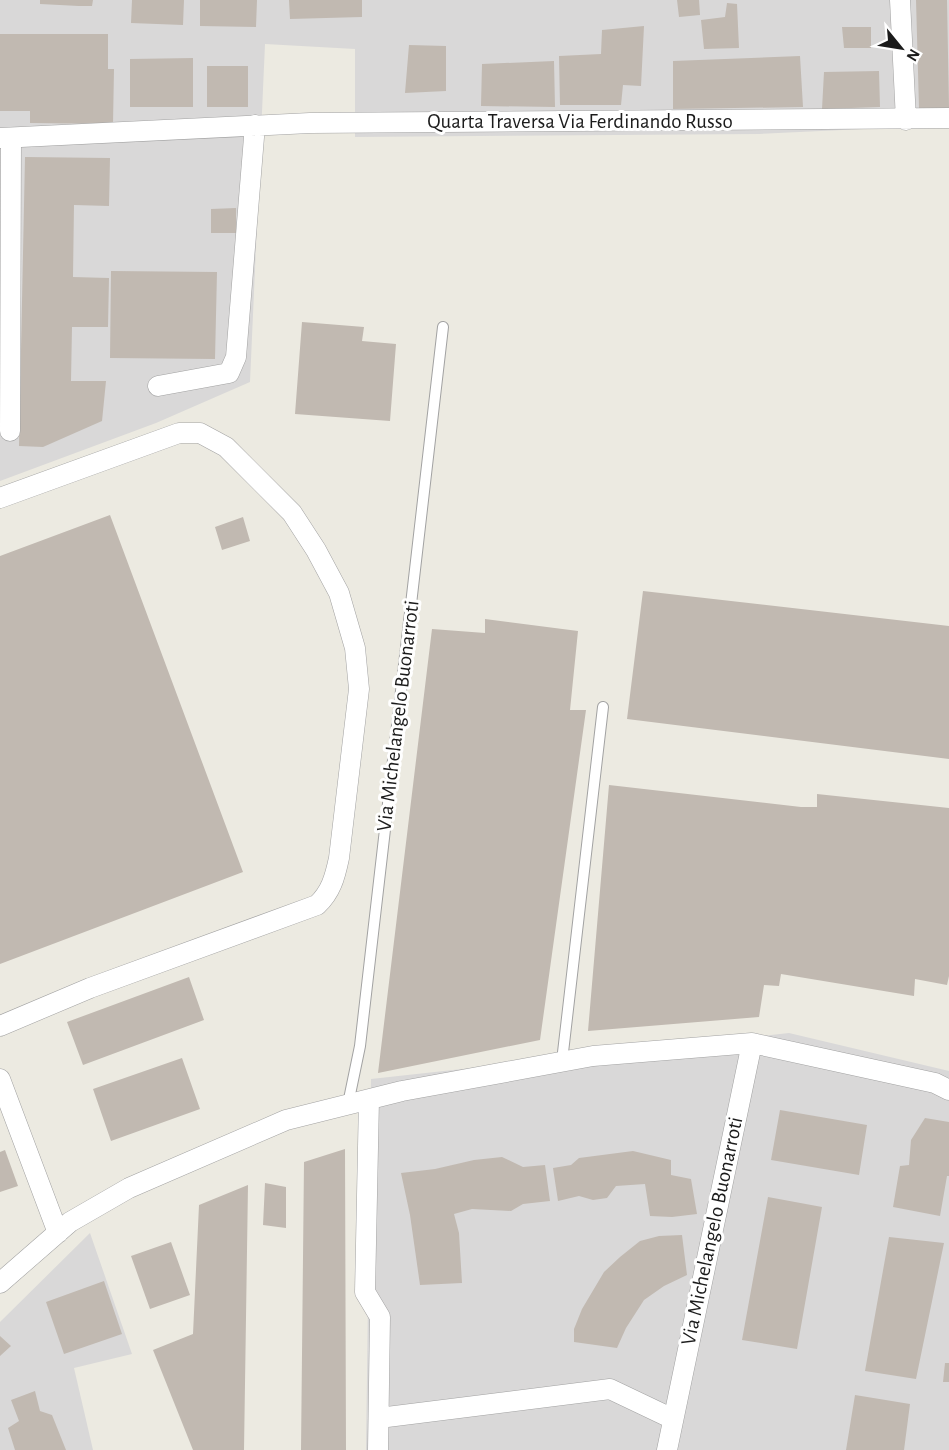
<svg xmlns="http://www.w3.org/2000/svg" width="949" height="1450" font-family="'Alegreya Sans',sans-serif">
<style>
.residential{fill:#d9d8d8}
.building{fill:#c1b9b1}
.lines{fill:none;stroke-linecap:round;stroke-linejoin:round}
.lane-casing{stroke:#a2a2a2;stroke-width:12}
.street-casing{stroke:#a2a2a2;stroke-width:21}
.lane{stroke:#fff;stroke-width:10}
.street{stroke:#fff;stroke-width:20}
.labels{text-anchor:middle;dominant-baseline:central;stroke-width:6;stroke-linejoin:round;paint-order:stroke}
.street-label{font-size:21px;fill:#1b1b1b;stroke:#fff}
</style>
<rect width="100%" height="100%" fill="#eceae1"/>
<path class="residential" d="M0,0H949V125L759,134L355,137V49L265,44L250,382L156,423L0,481Z
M789,1033L949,1071V1450H366L371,1079Z
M90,1233L132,1354L74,1368L93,1450H0V1322Z"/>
<path class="building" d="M40,0H93L92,6H79L40,4Z
M132,0H184L183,25L131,23Z
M200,0H257L256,27L200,26Z
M289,0H362V17L290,19Z
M677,0H699L700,15L679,17Z
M916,0H947L949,108H919Z
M727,3L737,4L739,48L704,49L701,20L725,17Z
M644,26L641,86L623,85L621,105H560L559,56L601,54L602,30Z
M842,27H871V48H844Z
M0,34H108V69H114L113,124L30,123V111H0Z
M409,45L446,46V91L405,93Z
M800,56L803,107L673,109V61Z
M193,58V107H130V59Z
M554,61L555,107L481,106L482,64Z
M207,66H248V107H207Z
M879,71L880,107L822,109L824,72Z
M25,157L110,158L109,206L74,205L73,277L109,278L108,327H72L71,381H106L102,421L43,447L19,446Z
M236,208V233H211V209Z
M111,271L217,272L215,359L110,358Z
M302,322L364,327L362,341L396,344L390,421L295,414Z
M110,515L243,872L0,964V556Z
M243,517L250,541L222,550L215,527Z
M643,591L949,626V759L627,719Z
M485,619L578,631L570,710H586L540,1040L378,1073L432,629L485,633Z
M609,785L801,807H817V794L949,808V976L947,985L915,979L914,996L781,974L779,986L764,985L759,1017L588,1031Z
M189,977L204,1020L83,1065L67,1022Z
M182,1058L200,1109L111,1141L93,1089Z
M780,1110L867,1125L859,1175L771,1160Z
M925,1118L949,1122V1176H947L940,1216L893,1207L900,1166L909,1165L911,1140Z
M345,1149L346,1450H301L304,1162Z
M5,1150L18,1186L0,1192V1152Z
M633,1151L671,1160V1175L691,1179L697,1214L672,1217L650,1216L645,1184L616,1186L607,1198L593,1200L579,1196L558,1201L553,1168L571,1165L579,1158Z
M502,1157L523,1167L545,1165L550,1201L523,1204L511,1211L472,1209L454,1214L459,1233L462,1283L420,1285L410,1215L401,1173L435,1169L474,1160Z
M265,1183L286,1187V1228L263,1225Z
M248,1185L244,1450H193L153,1350L193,1334L199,1205Z
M768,1197L822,1207L797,1349L742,1340Z
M682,1235L687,1275L664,1286L644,1300L626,1328L617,1348L574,1342V1329L582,1309L604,1272L620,1257L640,1241L659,1236Z
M889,1237L944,1243L916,1379L865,1371Z
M171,1242L190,1295L150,1309L131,1256Z
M104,1281L122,1334L64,1354L46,1302Z
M0,1336L11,1346L0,1356Z
M945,1363H949V1382H943Z
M35,1391L40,1411L52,1415L66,1450H15L8,1428L19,1421L11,1400Z
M855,1395L910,1404L904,1450H846Z"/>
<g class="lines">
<g class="lane-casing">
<path id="lane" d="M562,1061L603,707
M348,1104L360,1046L443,327"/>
</g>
<g class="street-casing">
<path id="street" d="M900,0L906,120
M0,138L310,123L949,118
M158,386L229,373L236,357L255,125
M10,431L11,138
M0,498L179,433H200L226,447L292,513L316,550L339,593L355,648L359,689L339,858C335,877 331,892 317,905L90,988L0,1026
M0,1079L58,1233
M369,1099L365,1292L380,1317L378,1450
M0,1283L70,1222L129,1188L286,1120L402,1091L593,1056L752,1043L935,1083L949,1090
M379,1418L610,1389L673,1419
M667,1450L752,1043"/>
</g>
<use href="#lane" class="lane"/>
<use href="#street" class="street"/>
</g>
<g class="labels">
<g class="street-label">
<text x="580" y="121">Quarta Traversa Via Ferdinando Russo</text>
<text transform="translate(398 716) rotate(-83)">Via Michelangelo Buonarroti</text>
<text transform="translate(712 1231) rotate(-78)">Via Michelangelo Buonarroti</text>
</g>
</g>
<g transform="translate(901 48) rotate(120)" stroke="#ffffff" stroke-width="4.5" paint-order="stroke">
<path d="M0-4.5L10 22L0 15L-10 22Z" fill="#1b1b1b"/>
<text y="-9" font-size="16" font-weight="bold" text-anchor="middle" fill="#1b1b1b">N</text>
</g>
</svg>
